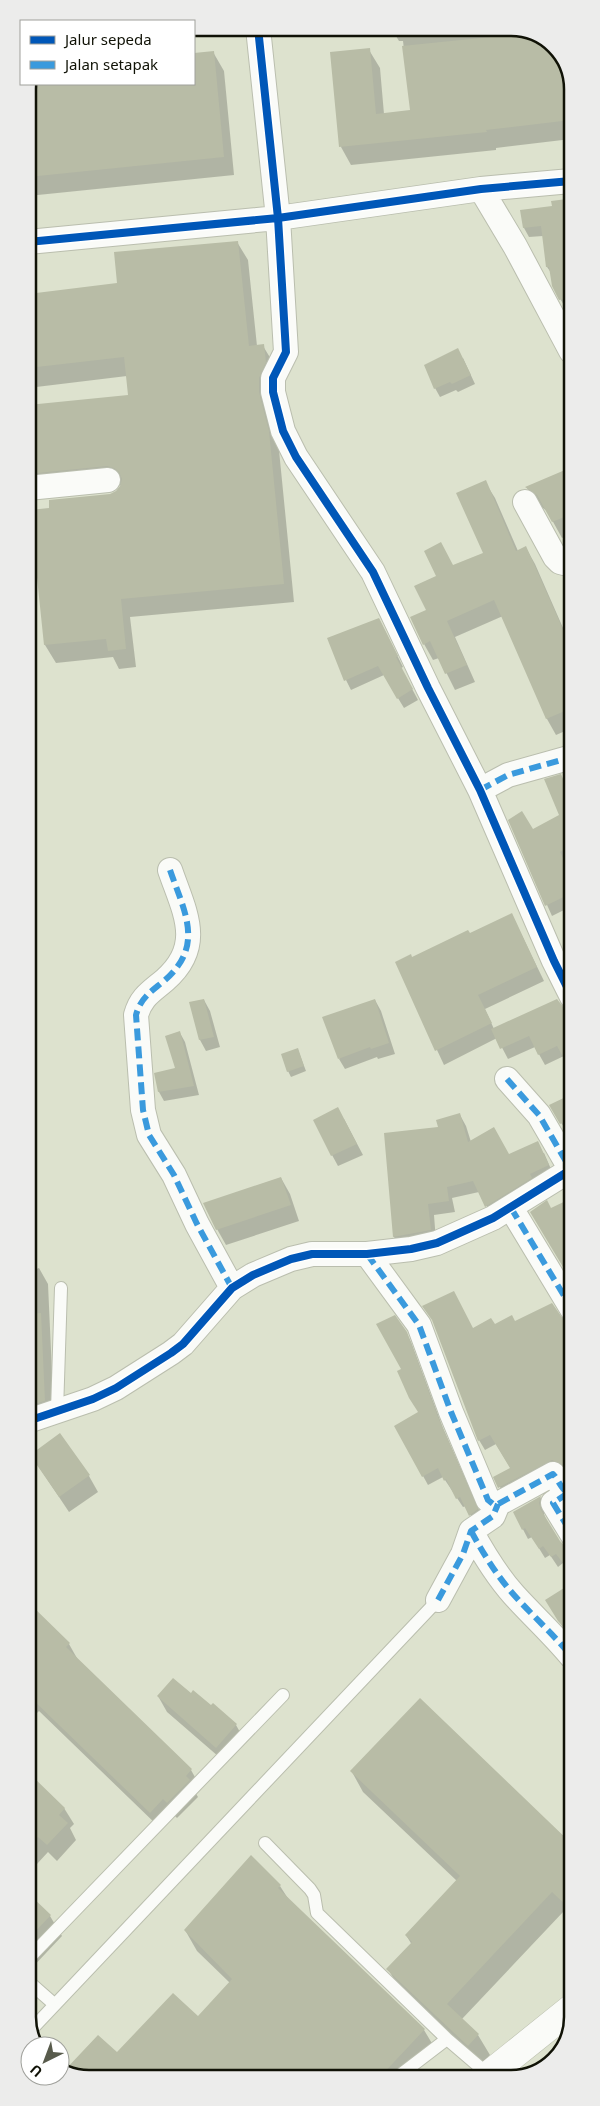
<svg xmlns="http://www.w3.org/2000/svg" width="600" height="2106" font-family="'Noto Sans',sans-serif">
<style>
.shadow{fill:#0003}
.building{fill:#b8bca6}
.lines{fill:none;stroke-linecap:round;stroke-linejoin:round}
.lane-casing{stroke:#babeae;stroke-width:14}
.street-casing{stroke:#babeae;stroke-width:26}
.secondary-casing{stroke:#babeae;stroke-width:29}
.lane{stroke:#fafbf8;stroke-width:12}
.street{stroke:#fafbf8;stroke-width:24}
.secondary{stroke:#fafbf8;stroke-width:28}
.quiet{stroke:#3a9add;stroke-width:6;stroke-dasharray:12 6;stroke-linecap:butt}
.cycleway-casing{stroke:#fff;stroke-width:11}
.cycleway{stroke:#0057b8;stroke-width:8}
.rim{fill:none;stroke:#101206;stroke-width:2.5}
</style>
<rect width="100%" height="100%" fill="#dde2ce"/>
<path class="shadow" d="M194,28H220V34L194,36Z
M313,28H343L315,30Z
M391,28H519L552,43L571,77V139L496,148V150L351,165L341,147L369,50L380,68L384,114L411,112L403,41H399Z
M213,52L224,71L234,175L28,196V89L30,84H194V54Z
M567,200L571,208V308L566,309L553,286L552,274L547,267L543,236L529,237L524,228L521,211L553,207Z
M237,242L248,260L257,346H263L274,364L269,412L279,450L294,602L130,617L136,667L119,669L113,657L56,663L45,645L51,509L110,495L116,492L122,485L38,492L28,475V406L129,396L127,376L28,388V295L118,284Z
M463,358L475,384L458,392L456,390L440,397L435,388Z
M572,472V533L562,538L547,511L536,503L527,488Z
M485,482L495,498L518,551L526,548L535,564L567,637L572,635V728L556,735L547,719L503,616L455,637L475,682L455,690L439,658L433,660L424,644L428,610L454,567L484,554Z
M379,619L403,667L401,668L418,700L404,708L384,675L351,690L346,680Z
M566,786L572,798V841L567,843L572,851V906L552,916L509,820L533,831L561,816Z
M512,915L544,981L485,1009L494,1029L557,1000L564,1056L545,1065L535,1047L508,1059L497,1038L444,1065L396,962L412,959Z
M204,1000L210,1011L220,1047L206,1051L200,1040L191,1003Z
M375,1000L381,1011L395,1054L378,1059L377,1057L345,1069L339,1059Z
M180,1033L185,1042L199,1095L164,1101L159,1092L156,1074L177,1069Z
M298,1050L306,1071L291,1077L288,1071Z
M572,1095V1132L568,1134L551,1106Z
M460,1115L466,1126L471,1142L509,1156L544,1153L554,1176L492,1216L479,1192L452,1198L455,1212L434,1215L436,1241L401,1247L394,1237L385,1134L440,1128Z
M344,1119L363,1155L338,1166L332,1155Z
M281,1178L290,1194L299,1221L226,1245L217,1229Z
M39,1268L48,1284L54,1417L28,1429V1272Z
M515,1322H564L572,1324V1477L558,1470L505,1497L495,1477L511,1469L496,1444L485,1450L479,1440L473,1330Z
M406,1332L411,1342L443,1428L483,1519L475,1524L466,1506L463,1507L443,1477L428,1485L396,1427L420,1413L403,1369Z
M31,1455L89,1476L98,1492L69,1512Z
M541,1498L546,1507L544,1514L546,1520L559,1542L564,1547L572,1549V1576L563,1563L558,1567L550,1555L545,1558L532,1537L528,1539L514,1512Z
M572,1585V1639L565,1631L547,1600Z
M28,1611L69,1644L78,1660L191,1770L200,1786L195,1792L198,1797L177,1818L173,1814L160,1828L39,1711L37,1713L33,1710L29,1715Z
M191,1695L211,1707L213,1705L236,1725L245,1741L226,1763L167,1712L158,1696Z
M420,1700L572,1845V1919L564,1911L462,2019L478,2035L490,2055L480,2065L400,1989L388,1969L412,1945L406,1935L457,1881L363,1792L352,1772Z
M29,1775L64,1808L74,1824L70,1828L76,1840L57,1861L48,1852L37,1864L29,1856Z
M280,1886L289,1900L424,2030L436,2050L410,2078H85L66,2071L98,2036L117,2054L198,2018L230,1983L197,1951L185,1930Z
M29,1896L50,1916L62,1936L29,1971Z"/>
<path class="building" d="M530,33L552,43L571,77V120L486,130L487,132L339,147L330,52L370,48L376,114L410,110L402,46Z
M214,51L224,157L28,177V89L30,84H194V53Z
M567,199L571,227V298L559,300L552,286L549,267H546L541,226L523,228L520,210L552,206L551,201Z
M238,241L249,346L264,344L266,362L259,378V392L269,431L284,584L121,599L126,649L108,651L106,639L44,645L30,510L49,508V500L110,494L116,491L120,486L122,479L119,472L114,468L107,466L28,474V405L128,395L124,357L28,368V294L117,283L114,252Z
M458,348L471,375L452,384L450,382L434,389L424,365Z
M572,467V514L552,522L537,495L525,487Z
M486,480L516,551L526,546L566,636L572,634V708L546,719L494,600L447,621L467,665L445,674L430,641L423,645L410,617L426,610L414,586L436,576L424,551L441,542L453,565L483,553L456,493Z
M379,618L398,656L396,657L413,689L397,699L378,666L344,681L327,638Z
M561,774L572,800V845L566,831L563,832L570,846L560,852L572,876V893L545,906L508,820L522,811L533,829L559,815L544,779Z
M512,913L537,967L478,995L492,1023L435,1051L395,962L411,954L412,957L468,930L470,933Z
M204,999L214,1037L199,1040L189,1002Z
M375,999L389,1043L371,1049L370,1047L338,1059L322,1017Z
M557,999L564,1008L572,1011V1073L557,1046L538,1055L529,1036L500,1049L491,1029Z
M180,1031L194,1086L158,1092L154,1073L175,1068L165,1036Z
M298,1048L304,1066L287,1072L281,1054Z
M572,1094V1119L560,1124L549,1105Z
M338,1107L357,1144L331,1156L313,1120Z
M460,1113L468,1142L494,1127L509,1154L538,1141L549,1165L530,1174L532,1178L485,1207L473,1181L447,1187L449,1201L428,1204L431,1230L393,1237L384,1133L438,1127L436,1120Z
M281,1177L291,1205L216,1230L203,1203Z
M572,1198V1282L530,1212L547,1200L551,1208Z
M454,1291L473,1328L491,1318L495,1324L512,1315L515,1321L552,1303L561,1316L566,1321L572,1323V1478L563,1465L552,1460L498,1488L493,1477L510,1468L490,1435L478,1441L432,1320L422,1306Z
M41,1313L45,1401L28,1406V1314Z
M395,1315L407,1332L438,1417L478,1509L469,1516L460,1497L456,1499L446,1479L444,1481L438,1468L422,1477L394,1426L418,1412L409,1398L397,1371L401,1369L376,1324Z
M60,1433L90,1475L59,1497L30,1455Z
M541,1496L539,1503L541,1510L560,1541L565,1546L572,1548V1575L556,1554L551,1557L543,1546L539,1549L525,1528L522,1530L513,1512Z
M572,1583V1636L558,1621L545,1600Z
M28,1602L70,1643L66,1647L192,1769L186,1776L190,1780L167,1803L163,1799L150,1813L29,1696Z
M173,1678L191,1693L193,1690L211,1705L213,1703L237,1724L216,1748L157,1696Z
M420,1698L572,1844V1911L552,1892L447,2004L479,2034L468,2046L386,1969L412,1942L405,1935L460,1876L350,1771Z
M29,1773L65,1808L59,1815L68,1823L47,1845L38,1837L29,1847Z
M251,1855L281,1885L278,1888L425,2029L379,2078H85L65,2070L98,2035L117,2052L173,1993L198,2016L232,1979L184,1930Z
M29,1894L51,1915L29,1938Z"/>
<g class="lines">
<g class="lane-casing">
<path id="lane" d="M57,1411L61,1288
M265,1843L310,1889L314,1895L317,1913L447,2039
M29,1958L283,1695
M29,1982L54,2004
M30,2031L438,1600
M396,2078L447,2039L489,2075"/>
</g>
<g class="street-casing">
<path id="street" d="M258,28L278,218L286,352L273,378V392L283,431L296,457L373,572L428,688L480,790L554,961L572,997
M481,189L515,246L571,351
M28,242L278,218L481,189L571,181
M28,488L108,480
M525,502L555,557L560,562L572,565
M480,790L508,775L572,757
M170,870C184,911 205,945 165,980C151,992 141,997 136,1015L143,1110L149,1135L174,1175L197,1224L232,1288
M507,1079L539,1115L571,1170
M511,1208L572,1309
M367,1254L419,1325L451,1412L488,1500L493,1504H498L553,1474C559,1480 562,1493 572,1494
M28,1421L93,1399L116,1388L171,1353L183,1344L232,1288L253,1275L291,1259L312,1254H367L411,1249L437,1243L493,1218L572,1169
M568,1493L553,1503L572,1534
M471,1531C483,1553 497,1576 514,1595C533,1616 554,1635 572,1657
M438,1600L463,1554L471,1531L493,1516L498,1504"/>
</g>
<g class="secondary-casing">
<path id="secondary" d="M486,2077L572,2008"/>
</g>
<use href="#lane" class="lane"/>
<use href="#street" class="street"/>
<use href="#secondary" class="secondary"/>
<path class="quiet" d="M480,790L508,775L572,757
M170,870C184,911 205,945 165,980C151,992 141,997 136,1015L143,1110L149,1135L174,1175L197,1224L232,1288
M507,1079L539,1115L571,1170
M511,1208L572,1309
M367,1254L419,1325L451,1412L488,1500L493,1504H498L553,1474C559,1480 562,1493 572,1494
M568,1493L553,1503L572,1534
M471,1531C483,1553 497,1576 514,1595C533,1616 554,1635 572,1657
M438,1600L463,1554L471,1531L493,1516L498,1504"/>
<g class="cycleway-casing">
<path id="cycleway" d="M258,28L278,218L286,352L273,378V392L283,431L296,457L373,572L428,688L480,790L554,961L572,997
M28,242L278,218L481,189L571,181
M28,1421L93,1399L116,1388L171,1353L183,1344L232,1288L253,1275L291,1259L312,1254H367L411,1249L437,1243L493,1218L572,1169"/>
</g>
<use href="#cycleway" class="cycleway"/>
</g>
<path d="M0 0H600V2106H0ZM89 36H511A53 53 0 0 1 564 89V2017A53 53 0 0 1 511 2070H89A53 53 0 0 1 36 2017V89A53 53 0 0 1 89 36Z" fill="#ececeb" fill-rule="evenodd"/>
<path class="rim" d="M89 36H511A53 53 0 0 1 564 89V2017A53 53 0 0 1 511 2070H89A53 53 0 0 1 36 2017V89A53 53 0 0 1 89 36Z"/>
<rect x="20" y="20" width="175" height="65" fill="#ffffff" stroke="#9fa09b"/>
<rect x="30" y="36" width="25" height="8" fill="#0057b8" stroke="#9fa09b"/>
<text x="65" y="45" font-size="15" fill="#101206">Jalur sepeda</text>
<rect x="30" y="61" width="25" height="8" fill="#3a9add" stroke="#9fa09b"/>
<text x="65" y="70" font-size="15" fill="#101206">Jalan setapak</text>
<g transform="translate(45 2061) rotate(222)"><circle r="24" fill="#ffffff" stroke="#9fa09b"/>
<path d="M0-4L9 19L0 12L-9 19Z" fill="#585b4c"/>
<text y="-8" font-size="14" font-weight="bold" text-anchor="middle" fill="#101206">U</text>
</g>
</svg>
